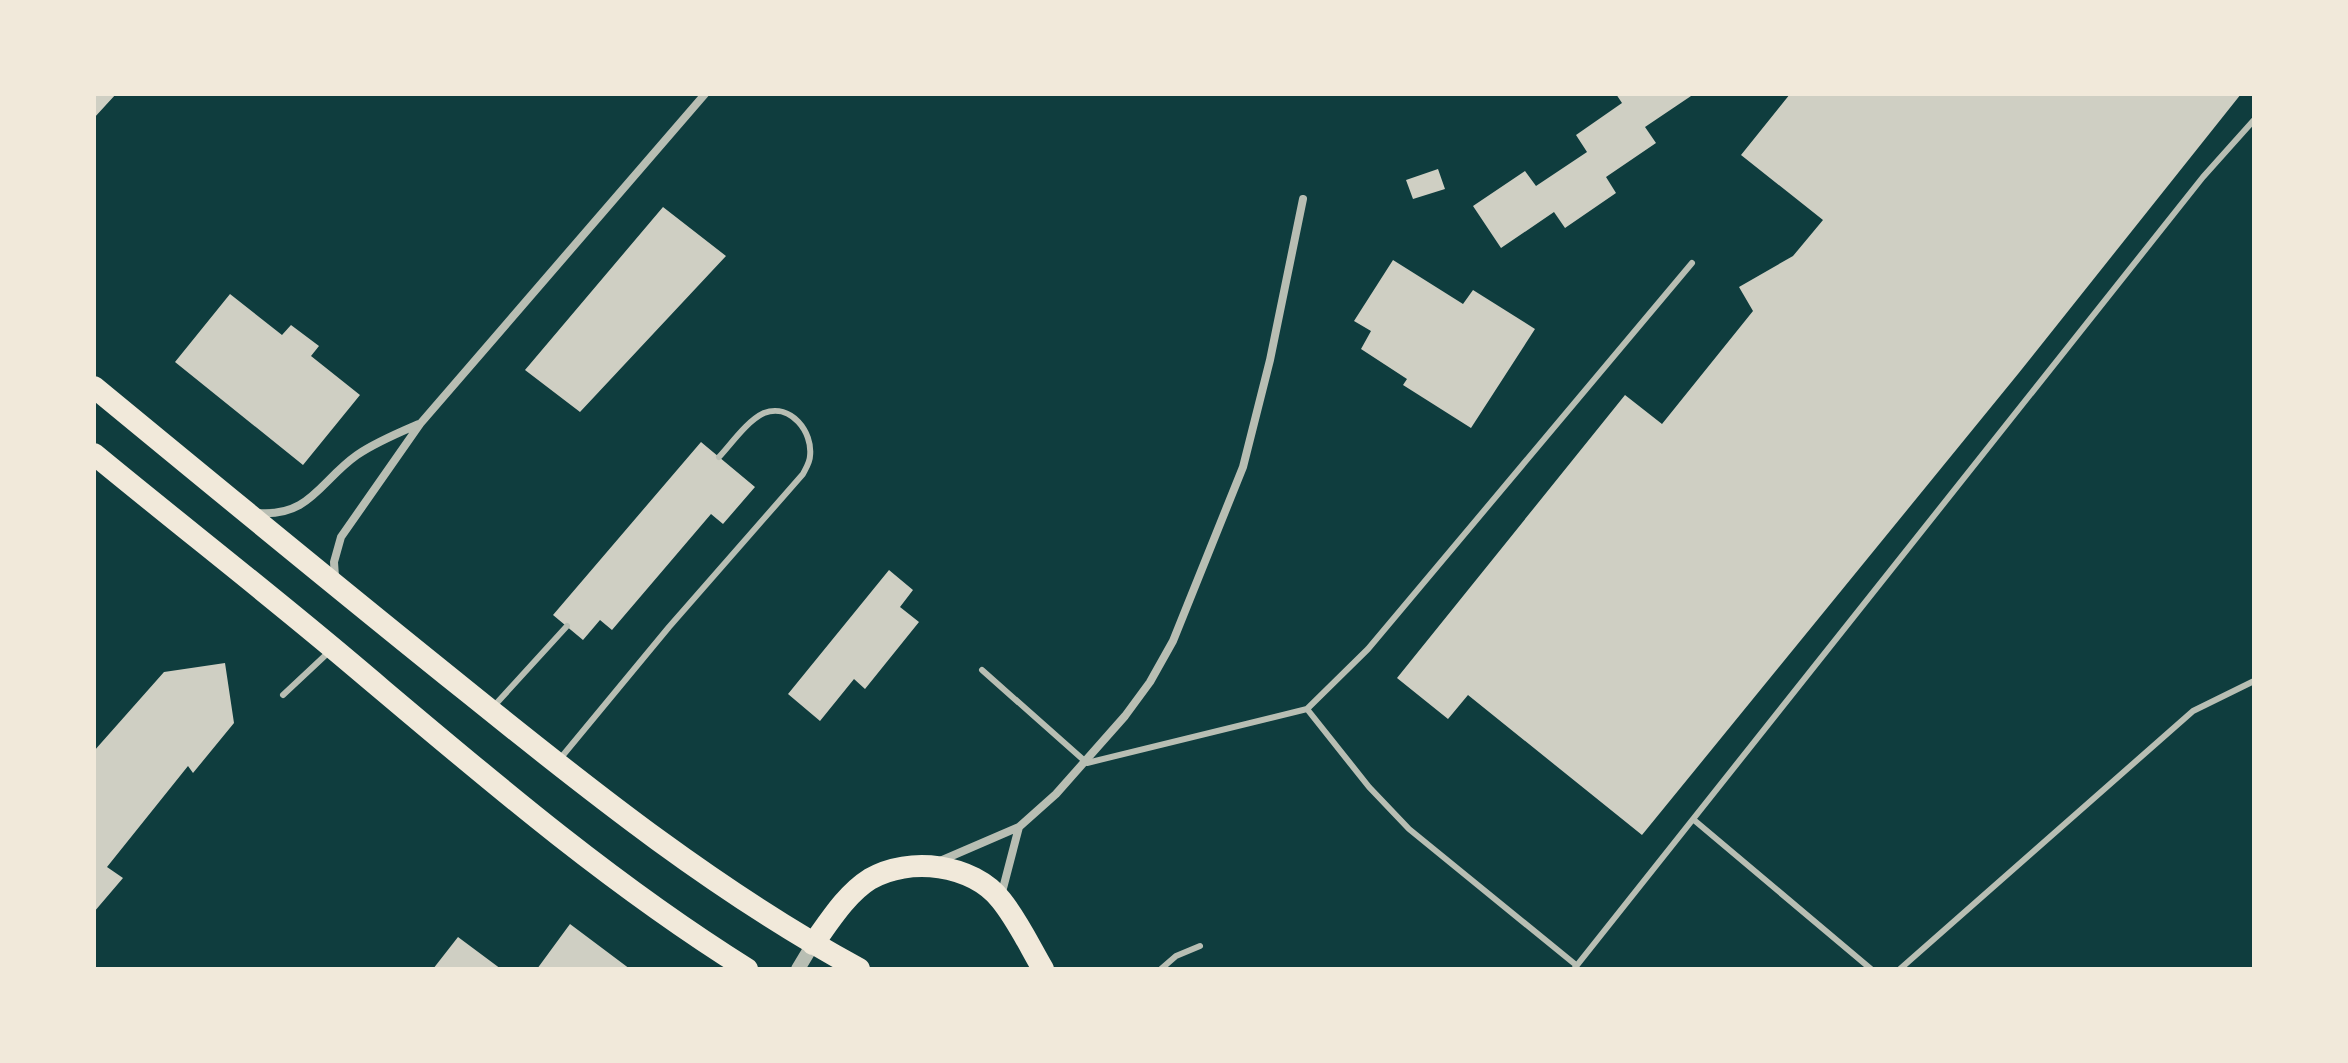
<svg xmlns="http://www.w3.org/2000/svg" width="2348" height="1063" font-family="Ubuntu,sans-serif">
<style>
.building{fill:#cfcfc3}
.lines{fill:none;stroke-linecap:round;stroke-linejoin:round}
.service{stroke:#b8beb3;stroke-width:6}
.minor{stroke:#b8beb3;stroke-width:8}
.tertiary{stroke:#b8beb3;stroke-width:14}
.trunk{stroke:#f1e9da;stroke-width:22}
</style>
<rect width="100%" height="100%" fill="#0f3d3e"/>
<path class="building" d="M94,94H116L94,118Z
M1616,94H1694L1645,127L1656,143L1606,177L1616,193L1565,228L1554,212L1501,248L1473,206L1525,171L1536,186L1587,152L1576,135L1622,103Z
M1790,94H2241L2018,374L1642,835L1468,695L1448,719L1397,678L1625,395L1662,424L1753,311L1739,287L1793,256L1823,220L1741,155Z
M1438,169L1445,189L1413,199L1406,180Z
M663,207L726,256L580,412L525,370Z
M1393,260L1463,304L1473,290L1535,329L1471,428L1403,385L1407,379L1361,349L1371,331L1354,321Z
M230,294L282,335L291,325L319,346L311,356L360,395L303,465L175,362Z
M701,442L755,487L723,524L711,514L612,630L600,620L583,640L553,615Z
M889,570L913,590L900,607L919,622L865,689L854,679L820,721L788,694Z
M225,663L234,723L193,773L188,766L107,867L123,878L94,912V751L164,672Z
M570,924L630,969H537Z
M458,937L501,969H433Z"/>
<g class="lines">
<path class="service" d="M982,670L1087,763L1307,709L1369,787L1409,829L1576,965
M283,695L330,651
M494,706L567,626
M1307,709L1368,649L1692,263
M559,760L669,627L803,474C806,468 810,462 810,456C813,432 791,403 764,413C747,421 732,443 719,457
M1694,820L1871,969
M1161,969L1176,956L1200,946
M1574,969L2203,177L2254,120
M1900,969L2193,711L2254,681"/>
<path class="minor" d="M258,513C310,517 320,481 357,455C376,442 398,433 419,424
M335,577L334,562L341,537L420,424L705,94
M940,861L1019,827L1056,794L1125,716L1150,682L1173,641L1243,467L1270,360L1303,199
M1001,896L1019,827"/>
<path class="tertiary" d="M798,969L813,944"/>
<path class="trunk" d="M94,387C219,490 343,592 469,693C593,793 719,893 859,969
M94,454C180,525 268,593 353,665C480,772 606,881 747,969
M813,944C829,922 846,894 870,879C909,856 973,864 1001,900C1018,921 1030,947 1043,969"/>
</g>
<rect width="2348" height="1063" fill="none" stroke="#f1e9da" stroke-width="192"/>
</svg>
